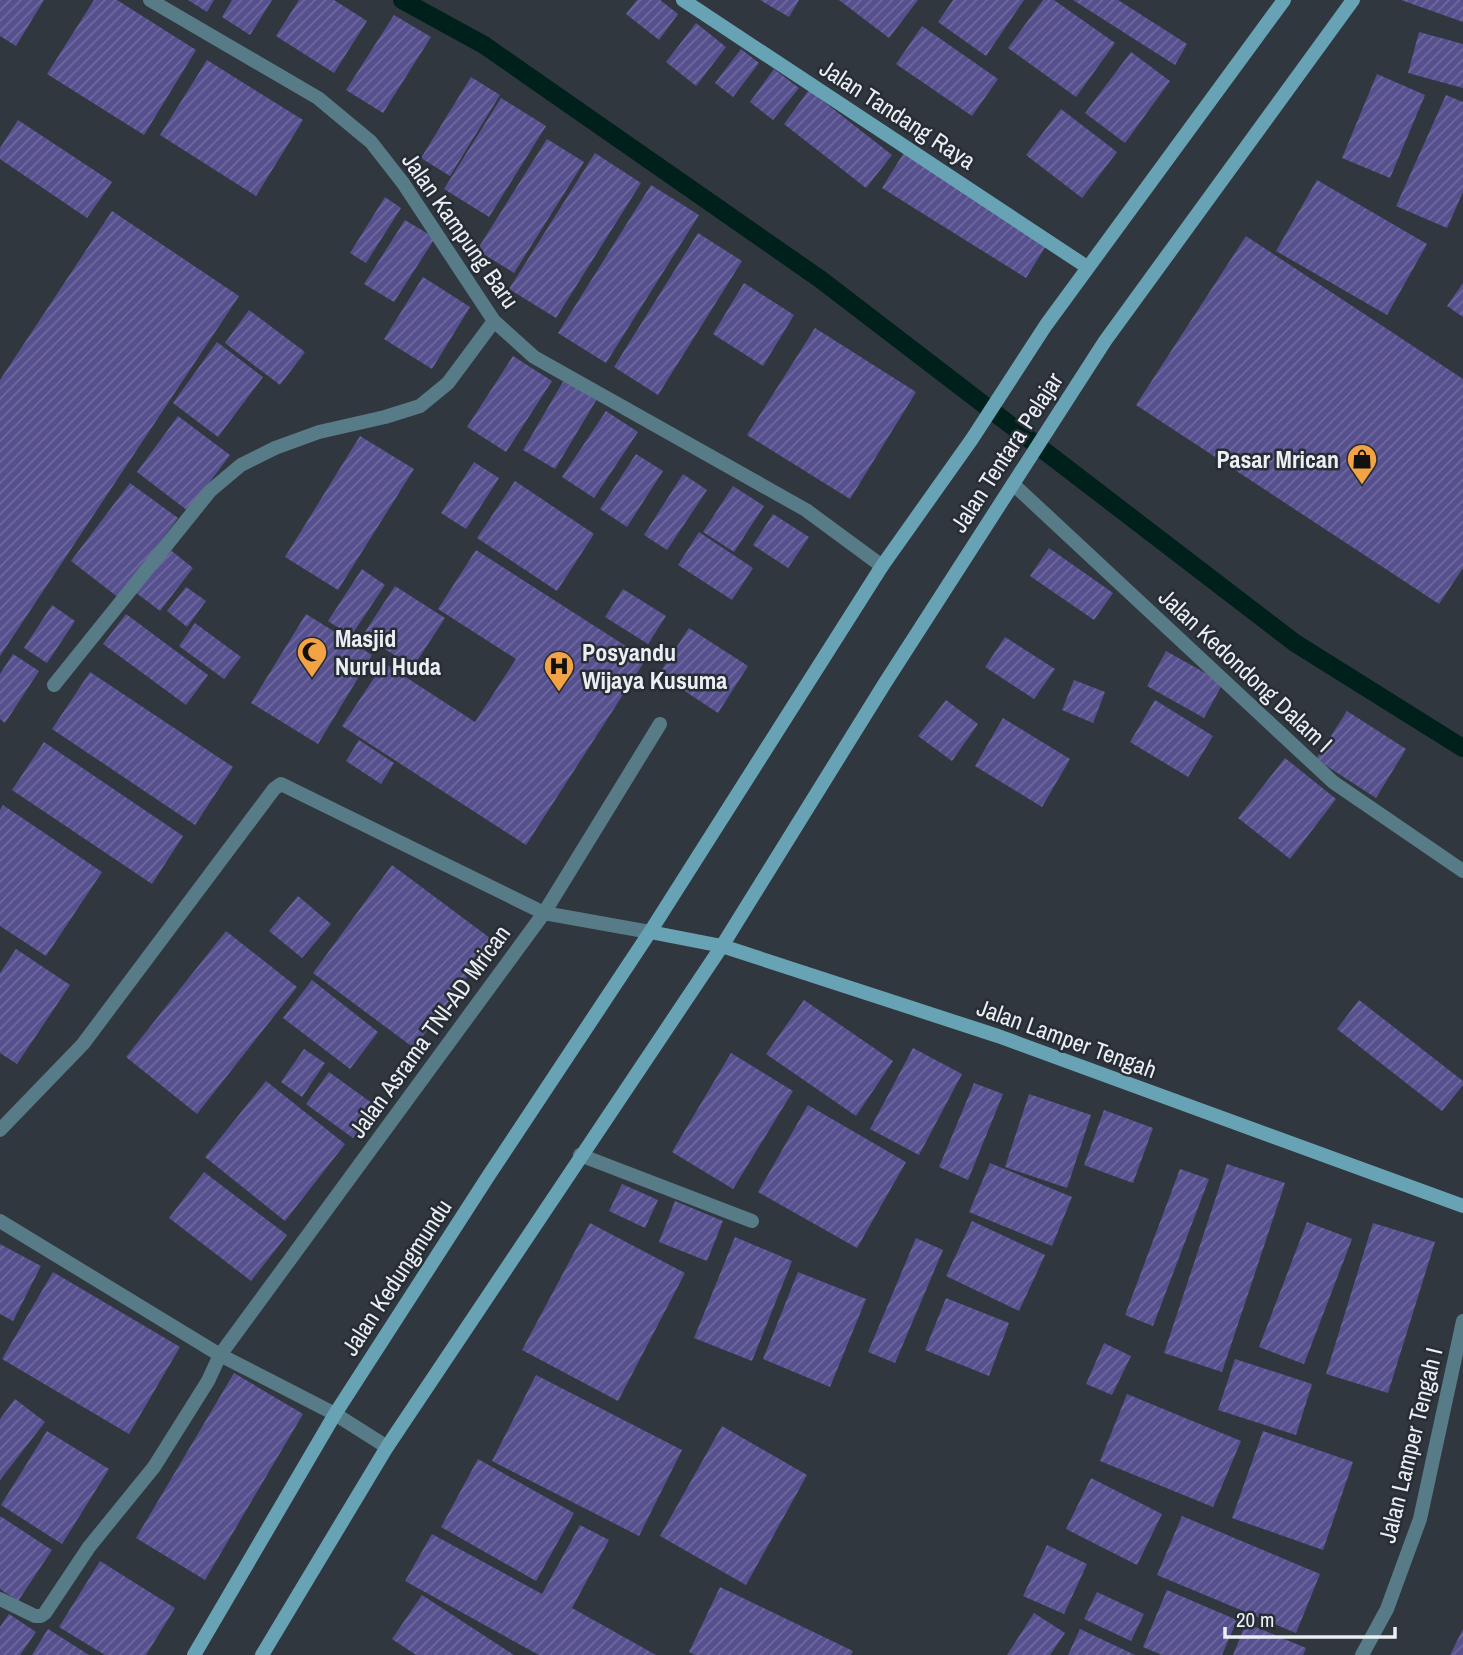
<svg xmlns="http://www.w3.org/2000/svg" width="1463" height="1655" font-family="'Archivo Narrow',sans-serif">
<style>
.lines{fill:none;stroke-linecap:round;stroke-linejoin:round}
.stream{stroke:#00201c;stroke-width:18}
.building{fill:url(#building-hatch)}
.lane{stroke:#577c87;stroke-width:14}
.street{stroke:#577c87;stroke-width:14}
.secondary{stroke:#67a3b4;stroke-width:14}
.labels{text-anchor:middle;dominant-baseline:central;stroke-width:5;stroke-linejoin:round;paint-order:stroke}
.street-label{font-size:24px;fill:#ebeff4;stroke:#272d34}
.poi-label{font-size:24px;font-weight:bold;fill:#ebeff4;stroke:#272d34;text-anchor:start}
</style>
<defs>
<pattern id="building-hatch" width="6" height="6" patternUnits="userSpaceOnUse" patternTransform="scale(1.75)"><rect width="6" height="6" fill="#57508e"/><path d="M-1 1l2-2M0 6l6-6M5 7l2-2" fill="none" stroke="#6f6a9e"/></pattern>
</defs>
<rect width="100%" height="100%" fill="#31373e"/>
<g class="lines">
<path class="stream" d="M402,0L484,45L820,279L1295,643L1463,748"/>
</g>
<path class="building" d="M0,0H44L16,46L0,36Z
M94,0H117L196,50L144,135L47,74Z
M188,0H214L207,12Z
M232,0H272L250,35L222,17Z
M299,0H334L367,21L334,73L276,36Z
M637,0H660L678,14L659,40L626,14Z
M760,0H799L789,17Z
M839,0H918L889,38Z
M953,0H1024L986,56L938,22Z
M1043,0H1054L1115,43L1076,97L1008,48Z
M1073,0H1118L1187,44L1175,65Z
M1401,0H1463V22Z
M394,15L431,37L383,113L346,90Z
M696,23L726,47L696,86L666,62Z
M922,26L998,79L972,116L896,64Z
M1419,32L1463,44V88L1408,73Z
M741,49L759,63L733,97L715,83Z
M1131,52L1170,81L1125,143L1085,113Z
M207,60L303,120L256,196L160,135Z
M774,69L799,88L773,120L750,102Z
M1377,74L1425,95L1390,178L1342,158Z
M471,77L500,95L450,176L421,158Z
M809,90L892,155L866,188L784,124Z
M1446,95L1463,102V192L1447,228L1396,206Z
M501,98L546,126L489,217L444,189Z
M1061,109L1117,152L1082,198L1026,155Z
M18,120L112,182L87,218L0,159V148Z
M547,139L584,162L514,273L477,250Z
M905,151L1049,241L1026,278L882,188Z
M595,153L641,183L556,318L509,289Z
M1317,180L1427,244L1387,315L1276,251Z
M651,185L699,215L606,363L558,333Z
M385,197L401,208L366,263L350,253Z
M112,211L239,296L0,656V380Z
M405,220L435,238L394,302L364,284Z
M698,233L742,261L658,395L614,367Z
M1246,236L1463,379V568L1439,604L1136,405Z
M423,277L470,307L432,369L384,339Z
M744,283L794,315L763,366L713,334Z
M1463,283V317L1447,306Z
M249,310L305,352L280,385L225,343Z
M815,328L916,392L850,499L747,435Z
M217,342L263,377L218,437L173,403Z
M513,356L552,381L506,452L467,427Z
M564,380L597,399L555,469L523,450Z
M606,411L638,432L594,498L562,477Z
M178,416L230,455L188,511L137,472Z
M360,436L414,469L338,590L285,557Z
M636,454L663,471L627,527L600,509Z
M474,462L499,478L466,529L441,513Z
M683,474L707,490L667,550L644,535Z
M515,481L594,534L557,591L477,538Z
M130,483L178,518L119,598L71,561Z
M733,486L764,506L734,552L703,532Z
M773,514L809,537L788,568L753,545Z
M699,532L753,568L732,600L678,565Z
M168,548L193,568L160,611L135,592Z
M1049,548L1113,593L1094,620L1030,576Z
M476,550L646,659L526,845L342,726L384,663L475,722L516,659L438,609Z
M362,569L385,585L351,636L328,621Z
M395,586L445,618L413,667L363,635Z
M186,587L206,601L187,627L167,611Z
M623,589L666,616L648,644L605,617Z
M52,605L75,621L47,663L24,648Z
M126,614L208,675L186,705L103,644Z
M306,614L372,655L318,744L251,703Z
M195,623L241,657L224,679L179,646Z
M689,628L748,666L718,713L659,674Z
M1005,637L1055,669L1034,699L985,667Z
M1166,651L1223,683L1204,718L1147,686Z
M13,654L39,671L5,723L0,719V674Z
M90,672L233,767L195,825L52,729Z
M1074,680L1105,692L1093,723L1062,710Z
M946,700L978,724L952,761L918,736Z
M1155,700L1213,736L1188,777L1130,742Z
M1347,711L1406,749L1376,798L1316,759Z
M1003,718L1070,759L1042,807L975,766Z
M359,740L394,763L381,784L346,761Z
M44,742L183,836L152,884L12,790Z
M1285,758L1336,799L1290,859L1238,818Z
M3,805L102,872L46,956L0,926V810Z
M392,865L494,941L414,1048L313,973Z
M298,896L331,924L302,958L269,931Z
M226,931L297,987L197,1114L126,1057Z
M16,949L70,985L17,1064L0,1053V973Z
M312,980L378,1032L350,1069L283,1018Z
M804,1000L893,1061L856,1116L766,1054Z
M1359,1000L1463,1081V1085L1442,1111L1337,1029Z
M913,1048L962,1074L919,1155L870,1129Z
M304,1049L325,1063L302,1097L281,1082Z
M731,1053L793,1091L733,1189L672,1152Z
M329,1072L376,1106L353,1138L306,1104Z
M266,1081L345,1144L285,1221L205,1157Z
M974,1083L1003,1094L968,1180L939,1167Z
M1029,1094L1091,1115L1067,1188L1005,1167Z
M808,1105L906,1162L857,1248L758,1192Z
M1104,1110L1153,1128L1133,1183L1084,1165Z
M990,1163L1072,1197L1052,1246L969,1212Z
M1227,1164L1285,1183L1222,1372L1164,1353Z
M1180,1169L1209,1179L1153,1326L1125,1315Z
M204,1172L287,1235L251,1281L169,1218Z
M622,1184L658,1200L645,1228L609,1211Z
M675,1201L723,1221L707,1261L659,1242Z
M972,1221L1045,1255L1019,1311L946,1276Z
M1307,1222L1352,1239L1304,1364L1259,1347Z
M590,1223L685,1273L618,1401L522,1350Z
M1373,1223L1435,1242L1388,1393L1326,1374Z
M735,1237L792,1261L752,1361L694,1338Z
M916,1238L943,1250L895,1363L868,1352Z
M0,1244L41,1266L13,1321L0,1314Z
M53,1272L180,1347L129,1434L2,1359Z
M798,1272L866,1299L830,1387L763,1359Z
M946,1298L1009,1323L989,1376L925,1350Z
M1104,1343L1131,1356L1112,1395L1086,1384Z
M1235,1359L1312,1384L1296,1435L1218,1410Z
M234,1373L303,1414L205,1580L136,1538Z
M536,1375L682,1450L639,1536L492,1461Z
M1127,1394L1241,1441L1213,1507L1100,1461Z
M15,1399L45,1422L0,1480V1419Z
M722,1426L807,1475L746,1585L660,1536Z
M47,1431L109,1469L62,1544L1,1505Z
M1263,1431L1353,1462L1323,1550L1232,1518Z
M478,1459L574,1513L536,1581L441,1527Z
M1091,1478L1162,1514L1137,1565L1066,1529Z
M0,1516L52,1550L18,1601L0,1589Z
M1182,1516L1320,1574L1296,1633L1157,1575Z
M580,1525L609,1540L572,1608L656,1655H539L405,1581L432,1534L542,1594Z
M1047,1545L1087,1564L1064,1614L1023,1596Z
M100,1561L175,1608L146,1655H105L59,1627Z
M720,1587L853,1651L851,1655H695L689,1652Z
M1167,1590L1237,1620L1222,1655H1162L1143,1647Z
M1097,1592L1144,1614L1131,1641L1084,1619Z
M422,1595L514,1655H416L392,1639Z
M1034,1613L1065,1633L1050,1655H1007Z
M9,1614L36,1632L20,1655H0V1627Z
M1246,1623L1306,1648L1303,1655H1233Z
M48,1629L89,1655H32Z
M1080,1629L1135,1655H1068Z
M1463,1629V1655H1450Z"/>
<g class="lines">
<path class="lane" d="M54,685L210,491L241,465L275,448L319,432L385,417L420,406L448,383L494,321
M580,1155L752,1221"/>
<path class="street" d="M150,0L318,98L371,142L403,183L494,321L534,357L806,510L882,566
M1013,484L1333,782L1463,871
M0,1130L83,1044L274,789L281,784L544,913L650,932
M0,1221L220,1355L335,1414L387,1447
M0,1599L35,1616H41L45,1613L89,1547L154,1467L208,1381L220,1355L544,913L660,724
M1362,1655L1387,1609L1420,1519L1463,1321"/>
<path class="secondary" d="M683,0L1087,267
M650,932L722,946L998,1036L1463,1206
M194,1655L335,1414L489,1175L650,932L882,566L972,439L1046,325L1284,0
M262,1655L387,1447L722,946L885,683L1105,341L1353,0"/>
</g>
<defs>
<g id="shop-pin" transform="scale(1.575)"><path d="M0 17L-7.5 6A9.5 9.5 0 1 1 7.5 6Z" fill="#f4a344" stroke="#272d34"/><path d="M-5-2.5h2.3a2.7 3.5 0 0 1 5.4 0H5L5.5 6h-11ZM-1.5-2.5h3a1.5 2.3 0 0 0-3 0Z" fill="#111"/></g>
<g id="mosque-pin" transform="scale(1.575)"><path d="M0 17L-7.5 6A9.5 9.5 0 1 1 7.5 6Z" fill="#f4a344" stroke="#272d34"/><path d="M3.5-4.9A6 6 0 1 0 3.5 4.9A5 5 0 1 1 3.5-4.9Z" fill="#111"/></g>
<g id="hospital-pin" transform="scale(1.575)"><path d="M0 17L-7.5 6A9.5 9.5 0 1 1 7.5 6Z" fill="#f4a344" stroke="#272d34"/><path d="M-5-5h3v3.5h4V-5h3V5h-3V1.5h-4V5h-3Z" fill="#111"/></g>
</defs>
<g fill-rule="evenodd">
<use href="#shop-pin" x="1362" y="459"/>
<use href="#mosque-pin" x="312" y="652"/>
<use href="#hospital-pin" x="559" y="666"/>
</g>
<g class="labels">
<g class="street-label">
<text transform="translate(898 114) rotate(33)">Jalan Tandang Raya</text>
<text transform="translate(461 230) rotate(55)">Jalan Kampung Baru</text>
<text transform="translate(1006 452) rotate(-57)">Jalan Tentara Pelajar</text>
<text transform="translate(1246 670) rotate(43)">Jalan Kedondong Dalam I</text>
<text transform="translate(429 1031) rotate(-54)">Jalan Asrama TNI-AD Mrican</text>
<text transform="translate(1067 1038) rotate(20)">Jalan Lamper Tengah</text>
<text transform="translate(396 1277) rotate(-57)">Jalan Kedungmundu</text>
<text transform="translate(1410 1445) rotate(-76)">Jalan Lamper Tengah I</text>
</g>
<g class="poi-label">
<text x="1339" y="459" text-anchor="end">Pasar Mrican</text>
<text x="335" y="638">Masjid<tspan x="335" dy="28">Nurul Huda</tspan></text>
<text x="582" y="652">Posyandu<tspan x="582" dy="28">Wijaya Kusuma</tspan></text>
</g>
</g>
<path d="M1225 1627v10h170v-10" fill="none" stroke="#ebeff4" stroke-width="3.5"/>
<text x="1236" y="1627" font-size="21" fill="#ebeff4" stroke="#272d34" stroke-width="5" paint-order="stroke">20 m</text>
</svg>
